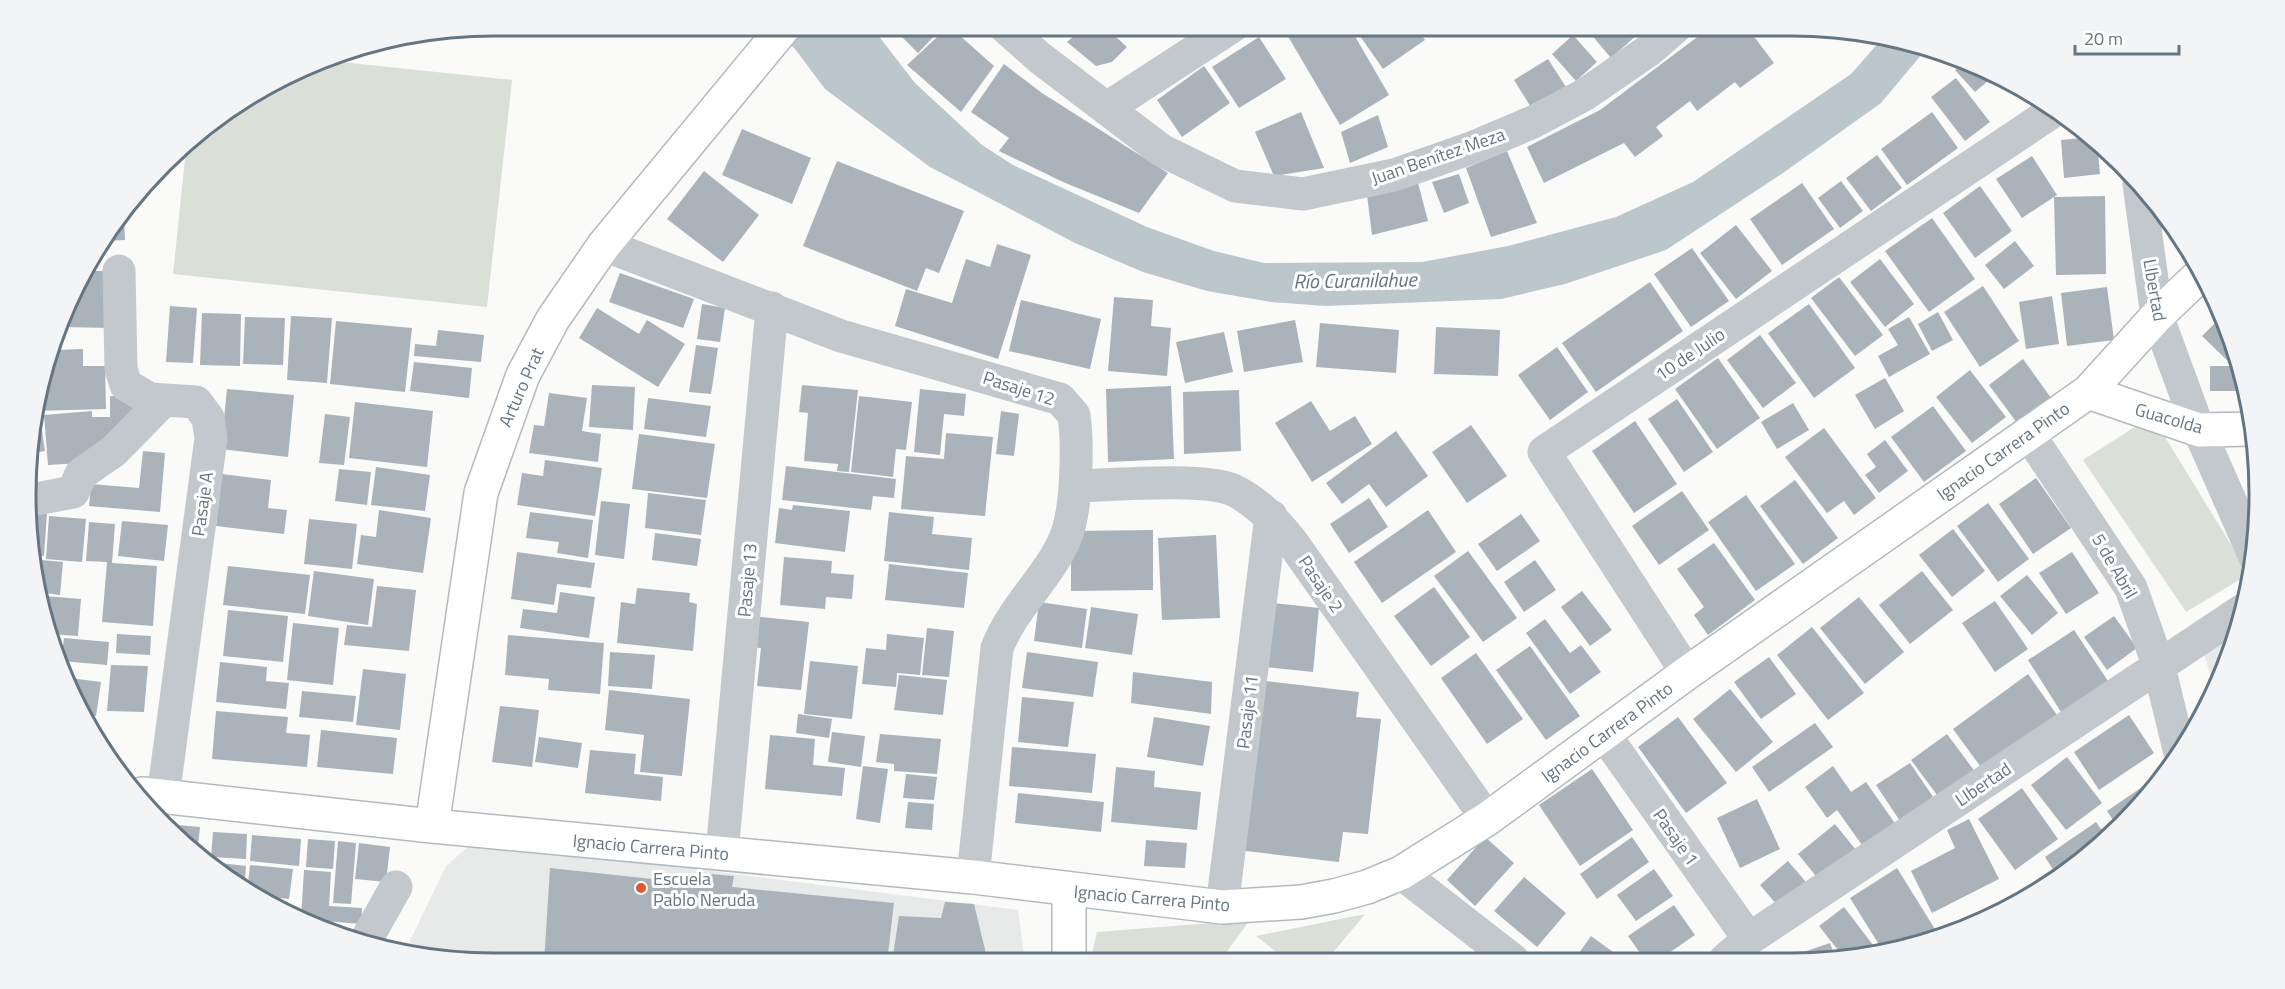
<svg xmlns="http://www.w3.org/2000/svg" width="2285" height="989" font-family="'Titillium Web',sans-serif">
<style>
.built{fill:#e8e9e9}
.green{fill:#dadfd7}
.water{fill:#bbc7cb}
.building{fill:#aab3b9}
.lines{fill:none;stroke-linecap:round;stroke-linejoin:round}
.secondary-casing{stroke:#b3babf;stroke-width:36}
.street{stroke:#c3c8cc;stroke-width:33}
.secondary{stroke:#fff;stroke-width:33}
.poi-dot{fill:#e4572e;stroke:#fff;stroke-width:2}
.labels{text-anchor:middle;dominant-baseline:central;stroke-width:6;stroke-linejoin:round;paint-order:stroke}
.street-label{font-size:18px;fill:#657683;stroke:#fff}
.poi-label{font-size:18px;fill:#657683;stroke:#fff;text-anchor:start}
.water-label{font-size:20px;font-style:italic;fill:#60757c;stroke:#fff}
.rim{fill:none;stroke:#657683;stroke-width:3}
</style>
<rect width="100%" height="100%" fill="#fafaf8"/>
<path class="built" d="M2236,638L2234,646L2213,685L2203,650Z
M475,841L1018,910L1025,962L495,963L406,949L446,866Z"/>
<path class="green" d="M322,60L512,80L487,307L173,274L187,140L260,88Z
M2143,422L2165,437L2249,574L2186,612L2083,460Z
M1365,914L1326,961H1288L1256,936Z
M1250,920L1220,961L1090,962L1097,932Z"/>
<path class="water" d="M772,26H871L915,83L982,145L1013,165L1147,227L1214,251L1264,263L1422,262L1508,246L1616,217L1693,182L1851,74L1881,40L1927,48L1881,103L1783,173L1666,250L1565,284L1501,299L1326,306L1271,302L1207,291L1143,272L1075,243L930,167L825,89L795,49Z"/>
<path class="building" d="M891,26H944L918,53Z
M949,26L994,66L961,112L907,65Z
M1085,26H1104L1127,47L1112,62L1096,66L1067,42Z
M1282,26H1349L1389,95L1340,125Z
M1353,26H1415L1425,40L1383,69Z
M1599,26H1647L1611,58L1590,33Z
M1712,26H1746L1774,63L1740,88L1735,82L1697,111L1690,101L1656,127L1663,136L1635,157L1624,143L1544,183L1527,147L1600,110Z
M1573,35L1597,62L1576,81L1552,54Z
M1259,37L1286,79L1239,108L1212,67Z
M1548,59L1566,87L1532,109L1514,80Z
M1965,61L1995,75L1975,92L1955,70Z
M1004,64L1042,93L1168,173L1139,213L1063,182L999,151L1009,138L971,112Z
M1204,66L1230,103L1182,137L1157,100Z
M1956,78L1990,122L1965,141L1931,97Z
M1301,112L1324,168L1274,176L1255,132Z
M1932,112L1958,148L1907,185L1881,149Z
M1378,115L1388,147L1350,163L1341,132Z
M742,129L811,158L792,204L722,175Z
M2093,137L2097,140L2100,174L2064,178L2061,140Z
M1507,151L1537,223L1491,237L1466,168Z
M1877,155L1902,188L1871,211L1846,178Z
M2032,156L2057,195L2022,218L1996,179Z
M837,161L964,211L939,273L926,268L917,291L803,246Z
M704,171L759,215L723,262L667,219Z
M1459,174L1469,203L1444,213L1432,182Z
M1417,179L1428,221L1372,235L1367,195Z
M1841,181L1863,211L1840,228L1818,198Z
M1802,183L1834,229L1782,265L1750,219Z
M1980,186L2012,231L1975,258L1943,213Z
M2105,196L2106,274L2056,275L2054,197Z
M124,216L125,240L104,241Z
M1932,218L1975,279L1929,312L1885,251Z
M1736,225L1772,271L1736,299L1700,253Z
M2015,241L2034,266L2004,289L1985,265Z
M997,244L1031,255L998,359L895,326L906,289L952,303L966,259L990,267Z
M1692,248L1729,301L1691,327L1654,274Z
M1880,259L1914,304L1885,327L1850,282Z
M84,271H112L111,328L63,327Z
M620,273L694,299L683,328L609,302Z
M1839,277L1883,335L1855,356L1811,298Z
M1650,282L1683,331L1596,392L1562,343Z
M1983,286L2019,341L1980,367L1944,312Z
M2107,287L2114,340L2067,346L2061,293Z
M2052,296L2059,344L2026,349L2019,302Z
M1114,297L1153,300L1151,326L1171,328L1167,376L1108,371Z
M1021,300L1101,319L1090,369L1009,351Z
M702,304L725,308L720,342L697,339Z
M1809,304L1855,368L1814,398L1768,333Z
M170,306L197,308L193,363L166,362Z
M597,308L639,334L647,320L685,344L658,387L579,338Z
M1938,312L1953,340L1932,351L1918,324Z
M202,313L241,314L240,366L200,365Z
M291,316L332,318L327,383L287,380Z
M2222,316L2237,357L2231,364L2202,336Z
M245,317L285,318L283,365L243,364Z
M1909,317L1930,354L1889,377L1878,356L1898,345L1888,329Z
M1295,320L1303,362L1244,372L1237,331Z
M336,321L412,328L405,392L330,384Z
M1320,323L1399,330L1396,373L1316,367Z
M1436,327L1500,330L1498,376L1434,374Z
M438,330L484,335L481,362L414,356L415,344L436,346Z
M1224,332L1233,372L1185,383L1176,342Z
M1760,335L1796,383L1763,408L1727,360Z
M696,345L718,348L711,394L689,392Z
M1557,347L1588,392L1550,420L1518,375Z
M83,349V366H105L106,409L34,411V403L55,350Z
M1718,358L1760,418L1717,449L1675,389Z
M2023,359L2054,402L2020,427L1989,385Z
M414,362L472,368L469,398L410,391Z
M2210,366H2241L2246,391H2210Z
M1970,370L2006,417L1972,443L1936,397Z
M1885,378L1904,411L1875,429L1855,395Z
M592,385L635,387L633,430L589,427Z
M802,385L858,390L849,472L837,471L838,464L804,461L808,413L799,412Z
M1171,386L1174,459L1108,462L1106,389Z
M227,389L294,395L288,457L221,449Z
M920,389L966,394L964,416L944,414L940,455L914,452Z
M1239,390L1241,451L1184,454L1183,392Z
M549,393L587,398L582,431L601,434L598,462L529,453L534,425L544,426Z
M110,396H135V416L96,462L48,465L44,415L92,411V417H110Z
M859,396L912,402L906,450L896,449L893,477L851,472Z
M648,398L711,406L706,437L644,429Z
M1677,399L1713,452L1684,472L1648,419Z
M1311,401L1330,431L1355,416L1372,444L1312,482L1275,423Z
M355,402L433,411L427,467L349,458Z
M1793,403L1809,430L1777,449L1761,422Z
M1933,406L1966,451L1924,482L1891,437Z
M1001,411L1019,414L1014,456L996,454Z
M325,414L350,417L344,465L319,463Z
M40,417L45,451L33,453L34,418Z
M1635,421L1677,484L1634,513L1592,451Z
M1471,425L1507,476L1467,503L1432,452Z
M1824,428L1876,498L1854,515L1844,501L1827,513L1785,457Z
M1396,431L1428,476L1386,507L1369,484L1342,504L1326,483Z
M946,433L993,437L985,516L901,509L906,456L944,459Z
M639,434L715,444L707,498L632,489Z
M1885,440L1908,471L1879,493L1865,475L1876,467L1867,454Z
M143,451L165,453L160,512L89,506L91,484L139,488Z
M545,460L602,468L595,516L517,505L522,473L543,476Z
M786,466L896,479L894,498L873,496L871,510L782,500Z
M376,467L430,475L425,511L371,505Z
M339,469L371,472L367,505L335,501Z
M222,474L271,480L268,508L287,510L284,534L216,526Z
M2036,478L2071,528L2033,554L1999,504Z
M1795,480L1838,538L1803,564L1760,506Z
M1682,491L1709,530L1659,565L1632,526Z
M648,493L706,500L701,535L645,528Z
M1746,495L1795,564L1756,591L1708,522Z
M1369,498L1388,527L1349,553L1330,524Z
M601,501L630,504L624,559L595,555Z
M1988,503L2029,559L1998,582L1957,526Z
M793,505L850,511L845,552L775,543L779,508L792,510Z
M379,510L431,518L423,573L357,564L361,535L376,537Z
M1428,510L1456,552L1382,603L1354,562Z
M31,512L47,513L44,556L30,555Z
M530,512L593,520L588,558L557,553L559,542L526,538Z
M889,512L934,517L932,534L972,538L969,570L884,561Z
M1521,514L1540,541L1497,571L1478,544Z
M49,516L86,519L82,562L46,559Z
M309,519L357,524L352,569L304,564Z
M122,521L168,525L164,561L118,556Z
M89,522L115,524L112,563L157,566L153,626L102,622L107,562L86,561Z
M1953,529L1985,571L1952,597L1919,555Z
M1153,530V590L1071,591V531Z
M655,533L701,539L697,566L652,560Z
M1216,535L1220,618L1162,620L1158,538Z
M1714,543L1755,600L1708,635L1694,615L1704,607L1677,569Z
M1468,551L1517,618L1483,642L1434,576Z
M517,552L595,563L591,588L557,584L554,605L511,599Z
M2072,552L2099,593L2066,614L2039,573Z
M784,557L832,561L831,573L854,575L852,599L826,597L825,609L780,605Z
M31,559L63,562L60,595L38,592Z
M1535,560L1556,590L1524,612L1504,582Z
M889,564L968,573L964,608L885,600Z
M228,566L310,575L305,614L223,605Z
M314,571L374,579L368,625L308,616Z
M1922,571L1953,610L1910,644L1879,605Z
M2027,575L2058,613L2032,635L2000,596Z
M377,586L416,590L409,651L344,645L347,625L372,627Z
M1434,587L1470,637L1431,666L1394,616Z
M637,588L690,593L689,602L697,604L693,651L617,643L621,602L635,604Z
M1582,591L1612,630L1590,646L1561,607Z
M560,592L595,597L589,638L520,628L523,609L557,613Z
M44,596L81,599L78,636L48,634L43,612Z
M1859,597L1904,652L1865,684L1820,628Z
M1995,601L2028,649L1995,672L1962,623Z
M1039,602L1087,609L1082,648L1034,641Z
M1273,603L1319,608L1313,672L1266,667Z
M1091,607L1138,614L1132,655L1085,648Z
M228,610L288,616L283,662L223,656Z
M753,616L809,622L801,690L757,686L761,648L749,647Z
M2114,616L2137,648L2107,670L2084,637Z
M1545,619L1570,653L1581,645L1601,672L1570,694L1526,633Z
M293,623L339,628L333,685L287,680Z
M1812,627L1864,693L1828,720L1777,655Z
M927,628L954,631L949,677L922,675Z
M2074,630L2108,681L2061,712L2028,660Z
M117,634L151,636L150,655L116,653Z
M887,634L924,638L920,675L897,673L896,687L862,684L866,648L886,650Z
M508,635L604,643L600,694L548,690L549,679L505,675Z
M64,638L109,642L107,665L61,661Z
M1530,646L1580,716L1546,740L1496,670Z
M610,652L655,655L652,689L608,686Z
M1027,652L1098,662L1093,697L1022,688Z
M1476,653L1523,719L1487,744L1441,678Z
M1769,657L1796,694L1761,719L1734,682Z
M810,661L858,666L852,719L804,714Z
M220,662L267,667L266,681L289,683L286,709L216,702Z
M111,665L148,666L144,712L107,711Z
M363,669L406,674L400,730L356,725Z
M1133,672L1212,682L1211,714L1131,703Z
M2028,674L2057,715L1983,770L1953,729Z
M899,675L947,680L943,715L894,710Z
M70,678L101,682L96,716L82,714L69,685Z
M1257,680L1359,692L1356,717L1381,719L1368,834L1343,832L1339,862L1237,850Z
M1730,689L1773,742L1736,772L1693,719Z
M609,690L690,699L682,776L640,772L644,735L605,730Z
M302,691L356,696L353,722L299,717Z
M1022,697L1074,702L1068,747L1018,742Z
M500,706L539,710L532,767L492,762Z
M216,711L288,717L286,733L310,735L307,767L212,759Z
M798,714L832,719L829,738L796,733Z
M2129,715L2154,753L2099,790L2074,752Z
M1154,717L1210,726L1203,766L1147,757Z
M1678,717L1727,783L1686,813L1638,747Z
M1815,723L1833,747L1769,792L1752,767Z
M321,730L397,738L393,774L317,767Z
M832,732L865,736L861,767L828,762Z
M880,734L941,739L937,774L894,771V764L876,762Z
M1947,734L1976,773L1940,799L1911,760Z
M770,735L815,739L813,765L845,768L842,796L765,789Z
M539,737L582,743L578,768L535,762Z
M1012,747L1096,754L1092,793L1009,786Z
M590,750L636,754L634,774L663,777L661,801L585,793Z
M2067,757L2102,803L2066,830L2031,785Z
M1910,763L1938,804L1904,827L1876,785Z
M863,766L888,769L880,823L856,819Z
M1833,766L1851,792L1866,782L1899,829L1867,852L1837,810L1827,818L1805,787Z
M1116,767L1155,771L1154,787L1201,792L1197,830L1111,822Z
M1592,769L1633,830L1580,866L1539,805Z
M906,774L937,777L934,800L903,798Z
M2148,783L2153,790L2117,826L2107,811Z
M2022,788L2058,839L2015,870L1978,819Z
M1018,793L1104,802L1101,832L1015,823Z
M1757,799L1780,849L1740,868L1717,818Z
M908,802L934,804L932,830L905,828Z
M1969,819L1999,879L1932,913L1911,871L1955,848L1947,830Z
M2096,822L2106,836L2076,866L2058,877L2045,857Z
M167,824L200,827L197,856L186,847Z
M1835,824L1856,850L1820,881L1798,854Z
M213,832L247,834L246,859L211,857Z
M252,835L301,839L299,866L250,861Z
M1485,837L1514,863L1475,906L1447,880Z
M1632,837L1649,862L1597,899L1580,874Z
M308,839L335,841L333,869L306,867Z
M1146,840L1187,843L1185,868L1144,866Z
M338,841L356,843L351,904L333,903Z
M359,843L390,847L386,882L355,879Z
M1788,861L1811,888L1783,912L1760,885Z
M212,862L246,866L244,889L212,866Z
M250,865L293,869L289,899L252,895L247,892Z
M550,868L708,885L710,874L734,876L732,887L894,903L887,962L544,963Z
M1897,868L1938,934L1883,951L1850,898Z
M1654,869L1673,896L1636,921L1617,895Z
M304,870L331,872L329,906L362,908L361,924L301,919Z
M1524,877L1566,913L1537,947L1494,911Z
M945,902L974,904L988,962H892L899,916L941,918Z
M1674,905L1695,935L1659,960H1645L1628,936Z
M274,907L293,908L292,915Z
M1844,907L1873,945L1852,959H1845L1819,926Z
M1591,936L1624,960H1574Z
M1830,943L1836,959L1783,960V959Z"/>
<g class="lines">
<g class="secondary-casing">
<path id="secondary" d="M2088,392L2199,430L2253,429
M142,794L432,826L973,877L1222,907L1301,902L1334,896L1367,887L1401,873L1487,819L1687,673L2088,392L2157,316L2202,273
M432,826L481,493L523,375L553,319L604,245L785,26
M1069,962V890"/>
</g>
<path class="street" d="M1004,26L1040,58L1161,150L1235,186L1303,194L1394,175L1474,147L1533,122L1584,95L1648,51L1677,26
M1107,108L1233,26
M2139,184L2157,316L2199,430L2255,557
M604,245L841,336L1060,399L1074,415C1078,446 1077,511 1065,539C1048,578 1013,607 997,648L973,877
M119,271L121,369L126,385L150,399L196,402L208,418L211,438L163,797
M2028,433L2131,588L2159,667L2179,749
M1075,486C1110,485 1206,477 1233,490C1257,501 1276,522 1292,542L1487,819
M31,500L73,492L81,474L114,451L163,401
M1687,673L1544,452L2055,110
M1604,734L1749,939
M722,853L772,308
M1401,873L1513,960
M1222,907L1271,516
M365,942L396,887
M1725,960L1749,939L2243,610"/>
<use href="#secondary" class="secondary"/>
</g>
<circle class="poi-dot" cx="641" cy="888" r="6"/>
<g class="labels">
<g class="street-label">
<text transform="translate(1438 156) rotate(-19)">Juan Benítez Meza</text>
<text transform="translate(2155 290) rotate(80)">LIbertad</text>
<text transform="translate(1690 354) rotate(-34)">10 de Julio</text>
<text transform="translate(521 387) rotate(-66)">Arturo Prat</text>
<text transform="translate(1019 388) rotate(18)">Pasaje 12</text>
<text transform="translate(2169 418) rotate(16)">Guacolda</text>
<text transform="translate(2003 451) rotate(-35)">Ignacio Carrera Pinto</text>
<text transform="translate(202 504) rotate(-82)">Pasaje A</text>
<text transform="translate(2115 566) rotate(60)">5 de Abril</text>
<text transform="translate(747 580) rotate(-85)">Pasaje 13</text>
<text transform="translate(1321 584) rotate(56)">Pasaje 2</text>
<text transform="translate(1247 712) rotate(-83)">Pasaje 11</text>
<text transform="translate(1607 732) rotate(-36)">Ignacio Carrera Pinto</text>
<text transform="translate(1983 784) rotate(-34)">LIbertad</text>
<text transform="translate(1676 837) rotate(55)">Pasaje 1</text>
<text transform="translate(651 847) rotate(5)">Ignacio Carrera Pinto</text>
<text transform="translate(1152 898) rotate(5)">Ignacio Carrera Pinto</text>
</g>
<g class="poi-label">
<text x="653" y="878">Escuela<tspan x="653" dy="21">Pablo Neruda</tspan></text>
</g>
<g class="water-label">
<text transform="translate(1355 280) rotate(-1)">Río Curanilahue</text>
</g>
</g>
<path d="M0 0H2285V989H0ZM494 36H1791A458 458 0 0 1 2249 494V495A458 458 0 0 1 1791 953H494A458 458 0 0 1 36 495V494A458 458 0 0 1 494 36Z" fill="#f3f4f5" fill-rule="evenodd"/>
<path class="rim" d="M494 36H1791A458 458 0 0 1 2249 494V495A458 458 0 0 1 1791 953H494A458 458 0 0 1 36 495V494A458 458 0 0 1 494 36Z"/>
<path d="M2075 45v9h104v-9" fill="none" stroke="#657683" stroke-width="3"/>
<text x="2084" y="45" font-size="18" fill="#657683" stroke="#ffffff" stroke-width="4.5" paint-order="stroke">20 m</text>
</svg>
